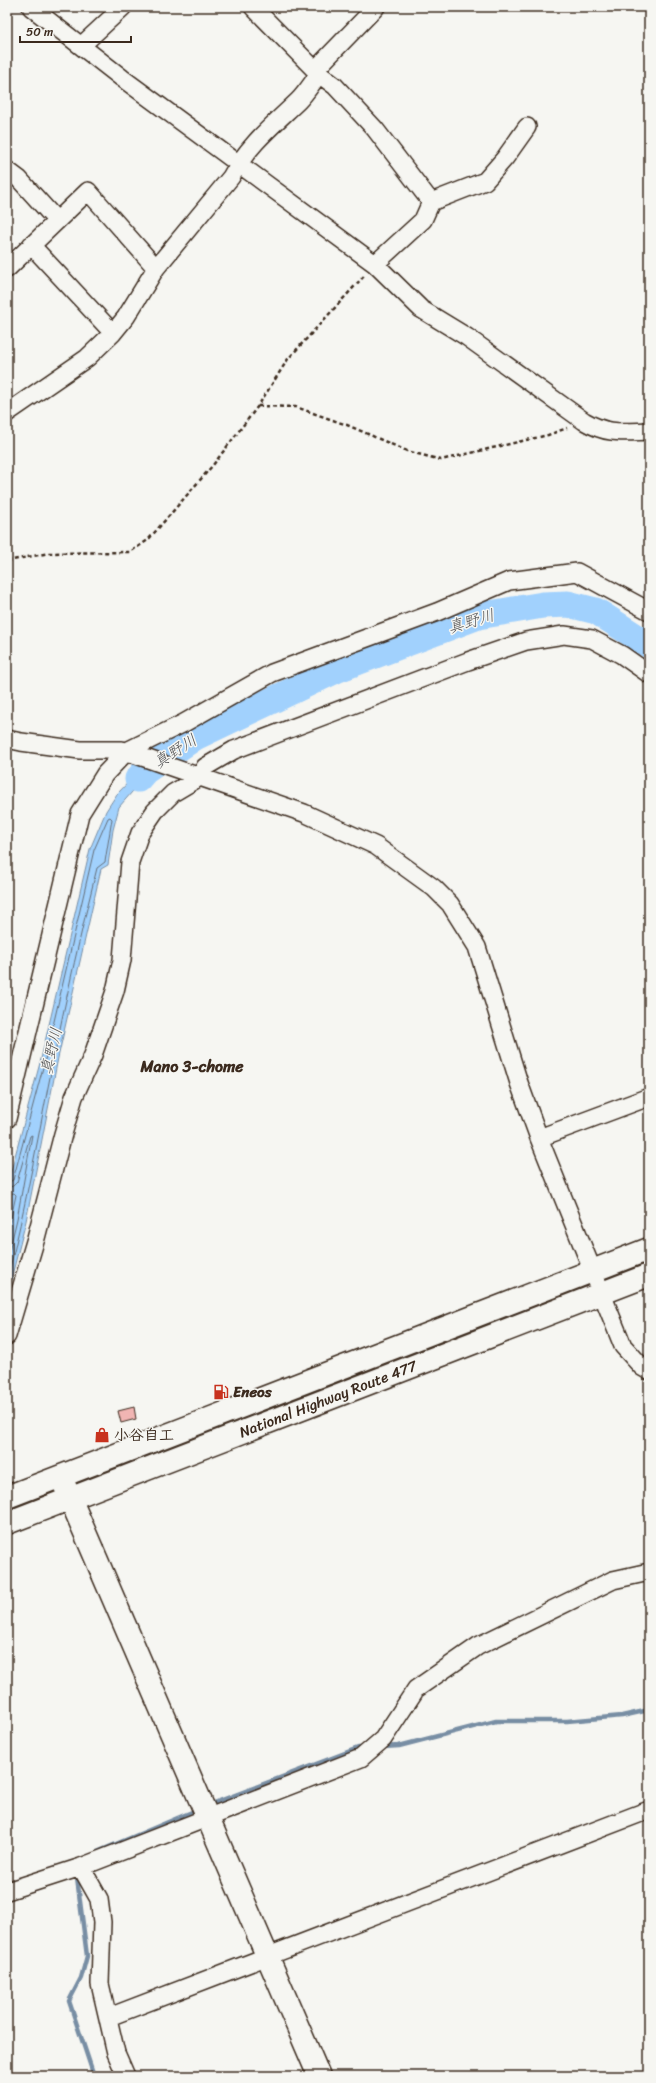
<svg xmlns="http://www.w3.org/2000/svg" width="656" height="2083" font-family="Sriracha,'Klee One',sans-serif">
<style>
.water{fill:#a1d1fd;stroke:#788ea4}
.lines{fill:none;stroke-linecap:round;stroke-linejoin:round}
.shore{stroke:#646d77;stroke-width:1}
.stream{stroke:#788ea4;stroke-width:4.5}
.river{stroke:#a1d1fd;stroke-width:27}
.building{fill:#f1b5b3;stroke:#3b2a1e}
.minor-casing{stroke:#3b2a1e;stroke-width:20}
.tertiary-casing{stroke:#3b2a1e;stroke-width:25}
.trunk-casing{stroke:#3b2a1e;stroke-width:25}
.path{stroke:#3b2a1e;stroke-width:2.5;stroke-dasharray:4 3;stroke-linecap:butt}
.minor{stroke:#f6f6f2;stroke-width:17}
.tertiary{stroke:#f6f6f2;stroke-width:22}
.trunk{stroke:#f6f6f2;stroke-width:22}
.labels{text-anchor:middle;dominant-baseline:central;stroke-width:3;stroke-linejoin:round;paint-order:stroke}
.poi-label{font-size:15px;font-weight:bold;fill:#3b2a1e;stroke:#f6f6f2;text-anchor:start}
.street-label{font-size:15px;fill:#3b2a1e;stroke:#f6f6f2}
.water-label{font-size:16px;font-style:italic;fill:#545456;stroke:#f6f6f2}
.neighbourhood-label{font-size:16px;font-weight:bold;fill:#3b2a1e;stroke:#f6f6f2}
</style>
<rect width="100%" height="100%" fill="#f6f6f2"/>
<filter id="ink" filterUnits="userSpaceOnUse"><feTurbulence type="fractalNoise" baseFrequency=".025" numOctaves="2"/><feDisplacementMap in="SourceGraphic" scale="8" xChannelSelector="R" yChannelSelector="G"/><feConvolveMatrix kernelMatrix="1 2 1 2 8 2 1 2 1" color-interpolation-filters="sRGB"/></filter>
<g filter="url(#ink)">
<path class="water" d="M144,766L152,769L119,807L113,830L108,865L101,869L58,1058L26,1221L7,1295V1186L41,1059L90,849L106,811L117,794Z"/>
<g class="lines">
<path class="shore" d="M7,1183L13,1180L45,1060L94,850L108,818L110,817L112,819L105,862L97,868C81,931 67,994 54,1057C39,1132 26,1206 7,1280
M7,1188L13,1186L17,1182L30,1136L32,1135L17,1219L7,1260
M7,1194L14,1193L16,1195L7,1236"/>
<path class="stream" d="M383,1747L399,1746L496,1721H567L622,1716L649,1710
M209,1805L358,1748H366
M97,1852L199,1809
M79,1873L77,1878L87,1956L81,1978L69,2001L94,2076"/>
<path class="river" d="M138,779L145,771L195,737L338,669L478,616L543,605L568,604L596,611L649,645"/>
</g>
<path class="building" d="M134,1407L136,1419L121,1423L118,1411Z"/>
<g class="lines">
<g class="minor-casing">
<path id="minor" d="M31,7L122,78L375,264L421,309L467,337L584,421C608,435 622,432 649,431
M253,7L319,74L335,86L375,129L431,202L423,220L375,264
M81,46L123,7
M315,70L376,7
M7,170L19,179L57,221
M431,202L485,181L505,158L527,127
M31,245L113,333
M7,269L88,191L156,268
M7,413L87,358L113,333L126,317L156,268L231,177C247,146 274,124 298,101C306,93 312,83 319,74
M7,739L21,742L80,750H122L304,813L376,846L434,888L450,904L477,947L519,1083L539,1138L623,1346L642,1367L649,1371
M7,1119L80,814L105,774L127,751L184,723L272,673L437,612L509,581L577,572L649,611
M539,1138L649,1097
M7,1336L36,1238L63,1134L74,1097L93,1055L115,991L122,960L130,862L140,833L155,811L173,793L200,777L205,767L234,750L468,661L526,641L564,635L592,639L622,655L649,674
M81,1867L99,1899L102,1922L100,1984L116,2053L126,2076
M7,1891L81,1867L361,1758L383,1739L416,1689L478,1646L613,1580L649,1572
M109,2017L649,1810"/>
</g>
<g class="tertiary-casing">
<path id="tertiary" d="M61,1477L319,2076"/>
</g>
<g class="trunk-casing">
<g id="trunk">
<path d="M7,1497L649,1249"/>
<path id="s1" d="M7,1523L649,1275"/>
</g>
</g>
<path class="path" d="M258,406L296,407L347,425L407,451L441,460L548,435L567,428
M7,561L49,553L130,552L148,540L213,465L258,406L288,359L364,276"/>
<use href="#minor" class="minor"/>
<use href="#tertiary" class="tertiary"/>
<use href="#trunk" class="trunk"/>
</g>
</g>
<defs>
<g id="fuel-bare" transform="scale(1.2)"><path d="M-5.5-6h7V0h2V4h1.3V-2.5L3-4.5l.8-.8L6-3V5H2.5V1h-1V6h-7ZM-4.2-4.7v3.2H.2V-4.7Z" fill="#c8321e" stroke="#f6f6f2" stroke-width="2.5" paint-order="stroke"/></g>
<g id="shop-bare" transform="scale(1.2)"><path d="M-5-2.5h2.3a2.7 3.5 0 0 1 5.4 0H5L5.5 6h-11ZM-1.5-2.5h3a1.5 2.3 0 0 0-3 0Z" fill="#c8321e" stroke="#f6f6f2" stroke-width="2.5" paint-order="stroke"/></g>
</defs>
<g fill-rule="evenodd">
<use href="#fuel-bare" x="221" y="1392"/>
<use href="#shop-bare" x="102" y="1435"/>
</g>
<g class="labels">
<g class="poi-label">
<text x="233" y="1392">Eneos</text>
<text x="114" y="1435">小谷自工</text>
</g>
<g class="street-label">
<text stroke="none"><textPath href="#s1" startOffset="344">National Highway Route 477</textPath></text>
</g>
<g class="water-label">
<text transform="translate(471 621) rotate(-16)">真野川</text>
<text transform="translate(175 751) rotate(-33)">真野川</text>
<text transform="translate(51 1051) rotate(-77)">真野川</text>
</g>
<g class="neighbourhood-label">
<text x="192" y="1066">Mano 3-chome</text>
</g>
</g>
<rect width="656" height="2083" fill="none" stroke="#f6f6f2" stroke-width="24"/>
<rect x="12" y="12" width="632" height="2059" fill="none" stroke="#3b2a1e" stroke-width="1.5" filter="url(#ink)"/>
<path d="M20 36v6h111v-6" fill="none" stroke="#3b2a1e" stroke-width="2"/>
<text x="26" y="36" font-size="12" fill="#3b2a1e" stroke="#f6f6f2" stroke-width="3" paint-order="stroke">50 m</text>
</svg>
